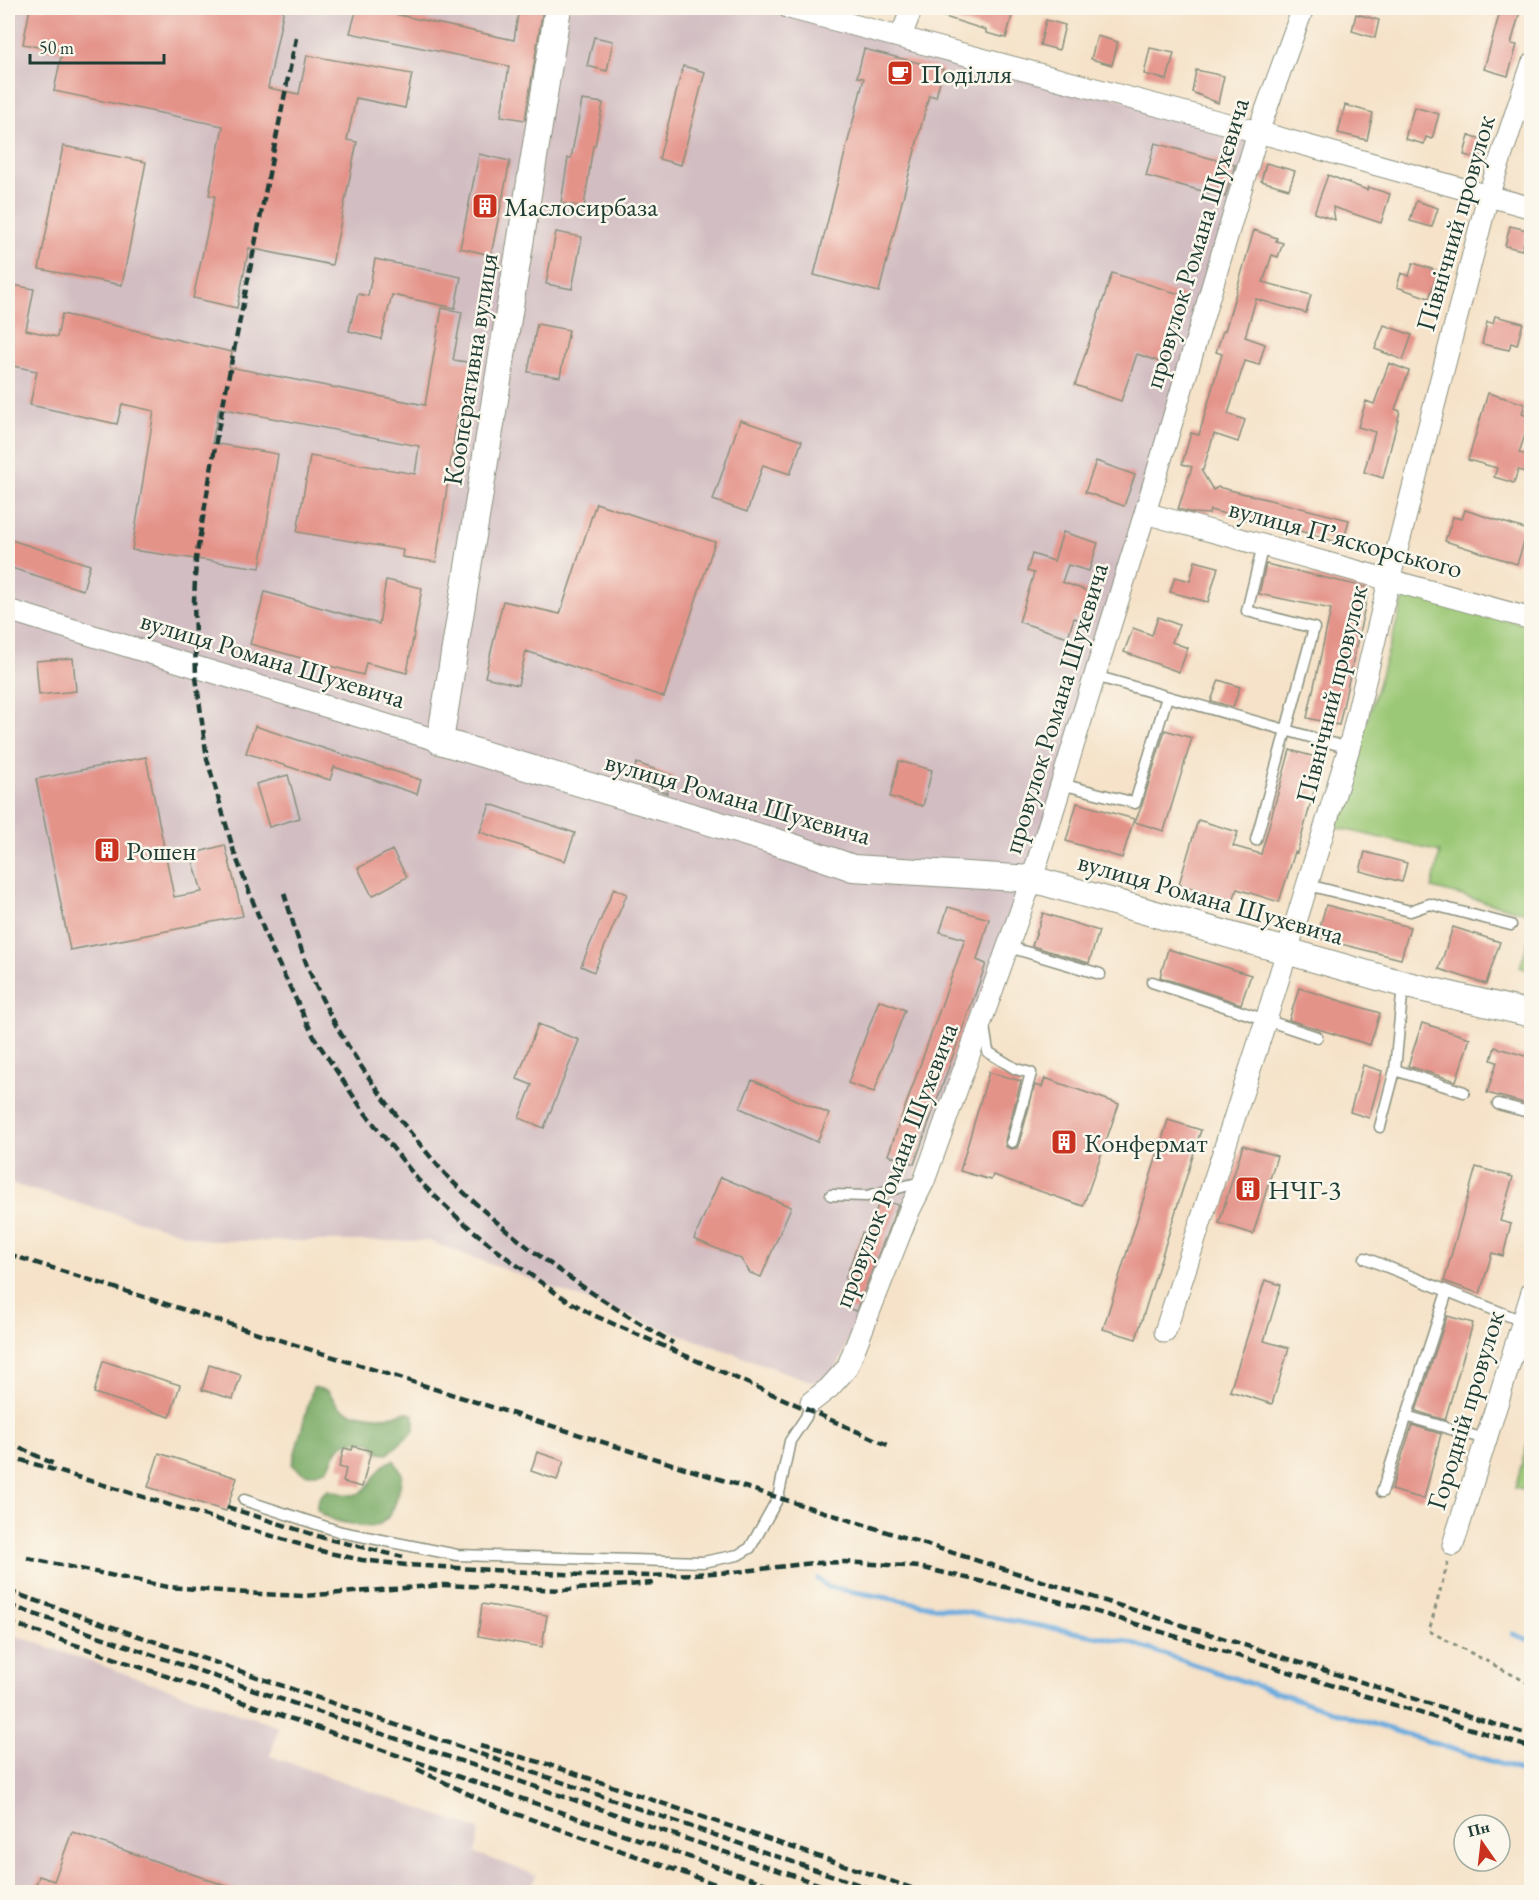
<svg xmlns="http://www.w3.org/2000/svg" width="1539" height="1900" font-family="'EB Garamond',serif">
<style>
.industrial{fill:#d2bec2}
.green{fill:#9bc876;stroke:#5d8255;stroke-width:1.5}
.forest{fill:#7cac67;stroke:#4e744e;stroke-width:1.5}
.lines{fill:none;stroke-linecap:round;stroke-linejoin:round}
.stream{stroke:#6aabde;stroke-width:5}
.building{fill:#e49389}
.service-casing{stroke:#8a907e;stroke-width:13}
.minor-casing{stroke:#8a907e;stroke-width:23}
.tertiary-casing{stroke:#8a907e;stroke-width:28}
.path{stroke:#8a907e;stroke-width:3;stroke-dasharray:4.5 4.5;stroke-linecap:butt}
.service{stroke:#fff;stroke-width:10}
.minor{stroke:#fff;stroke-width:21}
.tertiary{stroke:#fff;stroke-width:26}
.rail{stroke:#1f3d34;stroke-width:4.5;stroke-dasharray:9 4.5;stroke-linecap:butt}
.labels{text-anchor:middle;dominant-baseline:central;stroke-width:5;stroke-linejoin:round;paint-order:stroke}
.poi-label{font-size:27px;fill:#1f3d34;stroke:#fbf7ec;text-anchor:start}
.street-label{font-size:27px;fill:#1f3d34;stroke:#fbf7ec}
</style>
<rect width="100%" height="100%" fill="#fbf7ec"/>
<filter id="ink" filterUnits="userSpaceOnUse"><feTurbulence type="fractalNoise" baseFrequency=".0167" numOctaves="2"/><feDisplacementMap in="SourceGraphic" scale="12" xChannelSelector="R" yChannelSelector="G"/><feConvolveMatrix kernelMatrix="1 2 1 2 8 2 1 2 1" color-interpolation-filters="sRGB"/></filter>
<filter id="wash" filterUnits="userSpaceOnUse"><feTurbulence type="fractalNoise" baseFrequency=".008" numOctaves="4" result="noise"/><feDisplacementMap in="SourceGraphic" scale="24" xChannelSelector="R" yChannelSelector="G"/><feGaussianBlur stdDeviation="1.35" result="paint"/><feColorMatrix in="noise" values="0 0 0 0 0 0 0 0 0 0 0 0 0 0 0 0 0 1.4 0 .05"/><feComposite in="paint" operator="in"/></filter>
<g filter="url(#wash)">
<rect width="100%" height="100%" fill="#f5e2c8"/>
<path class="industrial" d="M8,8H779L1257,135L1009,947L829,1388L615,1311L429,1241H209L8,1183Z
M8,1633L279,1727L270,1756L480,1830L475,1853L536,1875L530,1892H8Z"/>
<path class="green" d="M1406,592L1531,626V914L1432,888L1440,852L1335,827Z
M1531,932V971L1520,967Z
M1531,1431L1532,1492H1531L1515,1488Z"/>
<path class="forest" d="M313,1387L328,1391L339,1407L352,1413L385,1417L407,1412L414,1415V1431L388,1454L379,1453L371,1442C341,1440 340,1442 328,1469C312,1475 305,1478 292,1464Z
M394,1460L402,1474C400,1490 394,1521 375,1526C368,1528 359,1526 351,1524C338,1522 326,1519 317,1509C316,1500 320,1495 328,1490C336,1492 345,1495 353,1495C373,1492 374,1465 394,1460Z"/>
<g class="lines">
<path class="stream" d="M818,1579L828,1587L1128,1642L1325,1709L1532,1774
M1513,1634L1532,1641"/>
</g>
<g id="blocks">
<path class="building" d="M30,8H284L268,88L299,94L307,55L412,74L405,108L356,98L347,140L357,142L332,265L249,248L237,308L193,298L215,196L209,195L223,126L54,91L62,52L23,44Z
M357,8H367L514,40L519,8H543L525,120L501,116L509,66L350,33Z
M926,8H995L1013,12L1006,38L986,33V30L926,11Z
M1501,8H1521L1511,44L1517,45L1508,76L1484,69Z
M1356,14L1379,20L1375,38L1352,31Z
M1046,20L1065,25L1059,50L1040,45Z
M1097,36L1118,42L1112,65L1091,59Z
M594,37L613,41L607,71L587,66Z
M1150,48L1174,53L1167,80L1144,74Z
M864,49L943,69L936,97L929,95L879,292L814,275L864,78L857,77Z
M683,66L705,72L681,165L659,159Z
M1196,70L1224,76L1218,103L1192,92Z
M582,100L603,103L595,146H593L584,207L561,203L568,158H571Z
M1345,105L1373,113L1367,140L1338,133Z
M1414,107L1439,114L1432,139L1426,137L1424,144L1405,139Z
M1469,135L1485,140L1480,159L1464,155Z
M1155,143L1235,165L1225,197L1146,176Z
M63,146L146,162L122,285L39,269Z
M479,154L510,161L491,255L460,248Z
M1266,163L1295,171L1289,189L1261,181Z
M1328,175L1367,190L1368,187L1390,194L1381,223L1333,207L1335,220L1314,213Z
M1416,201L1438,208L1432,227L1410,221Z
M1510,226L1527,230L1522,250L1505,246Z
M1254,230L1277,238L1276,241L1283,243L1278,257L1272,255L1263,282L1311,295L1306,313L1256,299L1245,337L1265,344L1259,365L1245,361L1228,414L1245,420L1238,442L1214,434L1203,470H1201L1213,490L1218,487L1349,520L1343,544L1264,520L1263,524L1210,510L1209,514L1192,513L1178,509L1192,467L1182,464L1191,433L1199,435L1222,354L1216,352L1223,331H1225Z
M556,232L582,237L572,289L546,284Z
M375,259L461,277L455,308L392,295L381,339L349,331L358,294L368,296Z
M1413,263L1438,271L1429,298L1397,287L1401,273L1409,276Z
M1112,273L1186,296L1163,363L1137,354L1121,401L1075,385Z
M8,284L34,289L26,330L57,337L62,314L232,352L229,367L425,405L442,308L462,312L453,360L474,363L466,414L458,413L436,562L402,557L403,550L297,532L310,456L415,474L419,446L219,408L212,443L278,454L260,568L132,550L154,411L122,404L117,424L30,405L37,371L8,365Z
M1495,316L1523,323L1517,345L1511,343L1509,350L1482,344L1487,322L1493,323Z
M537,324L569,330L560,377L528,372Z
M1384,325L1412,335L1403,360L1375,349Z
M1389,363L1409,371L1395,409L1400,411L1383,478L1364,472L1375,432L1358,427L1366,401L1374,404Z
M1488,393L1525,404L1522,414L1531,417L1519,453L1532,456V474L1518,470L1514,483L1494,477L1497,468L1468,460Z
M740,420L802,441L790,474L763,465L747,512L713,500Z
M1096,461L1135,475L1124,506L1085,492Z
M596,503L715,542L664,697L526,651L518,685L485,677L503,601L560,614Z
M1465,510L1528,530L1517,564L1445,541L1453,517L1462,519Z
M1063,532L1098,543L1089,571L1068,565L1062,582L1096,594L1087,622L1074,618L1068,637L1019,622L1034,573L1027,571L1032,554L1054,561Z
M8,539L90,565L83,590L8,567Z
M1195,561L1218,567L1208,602L1170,592L1175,577L1190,581Z
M1266,564L1369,588L1339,725L1307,718L1331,609L1259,594Z
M386,580L422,588L407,673L366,663L363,675L250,644L265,592L379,624Z
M1158,617L1179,625L1172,642L1188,648L1179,672L1124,652L1133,628L1152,635Z
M73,658L76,691L39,695L36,661Z
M1219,680L1240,687L1233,707L1211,701Z
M255,726L421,780L417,794L334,767L330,780L246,753Z
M1165,730L1192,738L1164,831L1135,822L1142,805Z
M1290,750L1323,759L1297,853L1295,852L1279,902L1237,889L1233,901L1179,884L1198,820L1238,832L1233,846L1261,854Z
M146,757L174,897L202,892L191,854L225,845L243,916L70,950L36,779Z
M899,761L932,770L923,806L890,797Z
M637,763L673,776L667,793L630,780Z
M288,775L300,818L269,827L256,784Z
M1077,803L1134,819L1122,858L1066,841Z
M490,804L575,833L565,861L480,832Z
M392,850L407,877L372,896L358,868Z
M1365,852L1407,863L1402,882L1360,871Z
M614,888L627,894L594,972L581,966Z
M1326,905L1410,927L1401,959L1317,938Z
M948,907L989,919L977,960L986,964L914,1164L888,1155L965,939L940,932Z
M1043,913L1099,931L1089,963L1032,946Z
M1453,927L1500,942L1486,984L1439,969Z
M1168,949L1251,975L1241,1004L1160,977Z
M1299,988L1380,1013L1370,1045L1289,1020Z
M879,1000L905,1010L874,1092L848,1083Z
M1422,1023L1470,1038L1456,1081L1408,1066Z
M538,1024L579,1040L544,1128L519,1118L532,1085L517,1079Z
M1495,1047L1532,1058V1105L1487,1093L1497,1062L1491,1060Z
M1363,1065L1382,1071L1369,1118L1350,1112Z
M989,1072L1021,1081L1005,1141L1006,1147L1011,1149L1017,1148L1019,1144L1035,1085L1042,1087L1045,1078L1119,1104L1083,1206L993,1175L991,1180L960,1171Z
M752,1080L829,1114L817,1142L740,1108Z
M1168,1120L1201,1130L1136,1339L1103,1329Z
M1243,1145L1277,1156L1253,1234L1219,1223Z
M1476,1167L1513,1177L1500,1221L1511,1224L1503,1256L1492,1253L1480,1294L1444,1281Z
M721,1177L791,1207L761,1277L750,1273L741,1259L694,1239Z
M880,1200H883L898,1205L856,1311L841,1306L850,1281L845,1279L862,1233L867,1235Z
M1265,1280L1281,1285L1264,1341L1289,1348L1272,1404L1230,1391Z
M1447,1316L1473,1323L1445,1420L1416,1411Z
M103,1361L180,1385L170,1417L94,1393Z
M209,1365L241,1375L233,1399L202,1390Z
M1412,1425L1441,1434L1424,1499L1391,1490Z
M353,1446L371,1451L362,1487L343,1482L346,1469L339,1467L344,1448L352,1450Z
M537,1452L564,1461L557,1480L531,1471Z
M159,1453L237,1478L226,1511L148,1487Z
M482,1604L547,1615L542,1647L478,1636Z
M72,1832L238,1890L237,1893H33L39,1876L54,1881Z"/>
</g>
</g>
<g filter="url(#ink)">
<use href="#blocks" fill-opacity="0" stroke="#8a907e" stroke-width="1.5"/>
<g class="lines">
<g class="service-casing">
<path id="service" d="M1095,676L1349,748
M1061,784L1135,803L1167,697
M1256,840L1314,628L1247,611L1263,545
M1308,885L1410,911L1430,904L1511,925
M1009,947L1100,974
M1152,982L1317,1037
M984,1026L988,1052L1016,1069L1031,1073L1012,1142
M1395,1070L1464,1092
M1498,1104L1532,1113
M1380,1127L1395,1070L1403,985
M831,1195L867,1196L921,1182
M1365,1258L1522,1321
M1406,1416L1485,1439
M1382,1492L1447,1292
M244,1500L341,1532L457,1555L703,1562L738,1555L750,1548L778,1498L790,1441L806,1417L811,1402"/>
</g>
<g class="minor-casing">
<path id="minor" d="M789,8L1258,132L1532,208
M901,36L912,8
M1145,513L1532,619
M8,610L440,741
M1165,1332L1266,1020L1349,748L1389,581L1488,196L1532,64
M811,1402L829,1388L847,1368L910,1209L924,1181L1032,879L1145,513L1258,132L1303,8
M1453,1545L1532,1292"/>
</g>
<g class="tertiary-casing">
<path id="tertiary" d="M558,8L440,741L793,847L853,868L1032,879L1403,984L1532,1014"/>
</g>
<path class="path" d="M1448,1562L1429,1631L1532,1685"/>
<use href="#service" class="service"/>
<use href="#minor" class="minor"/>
<use href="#tertiary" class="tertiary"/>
<path class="rail" d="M296,38L217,435L196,559L194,601L196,677L207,759L234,852L270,946L314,1037L362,1109L418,1180L460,1220L503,1255L557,1294L591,1314L890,1446
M284,893C292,918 299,946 309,970C335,1033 375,1090 418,1142C431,1157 443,1173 457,1186C521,1248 596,1298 673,1343
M8,1254L1532,1736
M8,1442L56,1465
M8,1456L325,1552L362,1560L406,1565L580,1575L651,1576L735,1572L812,1563L845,1562L919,1567L1018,1590L1104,1614L1532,1748
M227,1507L324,1538L403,1557
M27,1558L168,1587L261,1594L303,1596L443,1585L564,1590L653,1583
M8,1591L880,1892
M8,1605L841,1892
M8,1622L371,1746L789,1892
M480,1746L547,1764L923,1892
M417,1769L491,1805L738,1892"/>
</g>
</g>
<defs>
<g id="cafe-square" transform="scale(1.35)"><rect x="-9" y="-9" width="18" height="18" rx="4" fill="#c8321e" stroke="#fbf7ec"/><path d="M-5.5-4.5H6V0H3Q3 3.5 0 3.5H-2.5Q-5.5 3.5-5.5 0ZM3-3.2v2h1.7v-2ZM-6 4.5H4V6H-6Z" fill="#fff"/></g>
<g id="building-square" transform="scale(1.35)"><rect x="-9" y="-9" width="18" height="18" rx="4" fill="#c8321e" stroke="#fbf7ec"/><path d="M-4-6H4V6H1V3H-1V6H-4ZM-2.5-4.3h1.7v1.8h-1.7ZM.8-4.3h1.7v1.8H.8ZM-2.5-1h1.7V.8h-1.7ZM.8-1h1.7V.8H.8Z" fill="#fff"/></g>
</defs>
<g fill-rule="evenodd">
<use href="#cafe-square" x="900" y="73"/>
<use href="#building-square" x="485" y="206"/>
<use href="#building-square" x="107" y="850"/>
<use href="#building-square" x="1064" y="1142"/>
<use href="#building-square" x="1248" y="1189"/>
</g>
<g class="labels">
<g class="poi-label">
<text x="920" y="73">Поділля</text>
<text x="504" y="206">Маслосирбаза</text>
<text x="126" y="850">Рошен</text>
<text x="1084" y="1142">Конфермат</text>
<text x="1268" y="1189">НЧГ-3</text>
</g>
<g class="street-label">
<text transform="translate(1455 223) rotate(-74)">Північний провулок</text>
<text transform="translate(1196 243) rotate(-73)">провулок Романа Шухевича</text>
<text transform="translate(470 369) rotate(-81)">Кооперативна вулиця</text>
<text transform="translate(1346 538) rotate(15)">вулиця Пʼяскорського</text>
<text transform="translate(273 659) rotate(17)">вулиця Романа Шухевича</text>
<text transform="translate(1331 694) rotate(-76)">Північний провулок</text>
<text transform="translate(1055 708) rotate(-73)">провулок Романа Шухевича</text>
<text transform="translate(738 798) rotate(16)">вулиця Романа Шухевича</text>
<text transform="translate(1211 898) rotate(16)">вулиця Романа Шухевича</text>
<text transform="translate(895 1165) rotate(-69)">провулок Романа Шухевича</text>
<text transform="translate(1465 1410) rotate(-73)">Городній провулок</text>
</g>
</g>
<rect width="1539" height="1900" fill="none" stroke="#fbf7ec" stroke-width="30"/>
<g transform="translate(1482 1843) rotate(346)"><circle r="28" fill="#fbf7ec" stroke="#a3ada2" stroke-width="1.5"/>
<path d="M0-4.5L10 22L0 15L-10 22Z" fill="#c8321e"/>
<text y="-9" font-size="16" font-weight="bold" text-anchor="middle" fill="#1f3d34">Пн</text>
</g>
<path d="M30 54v9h134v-9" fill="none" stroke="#1f3d34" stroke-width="3"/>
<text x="39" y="54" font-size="18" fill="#1f3d34" stroke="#fbf7ec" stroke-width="4.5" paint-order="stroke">50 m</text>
</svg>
